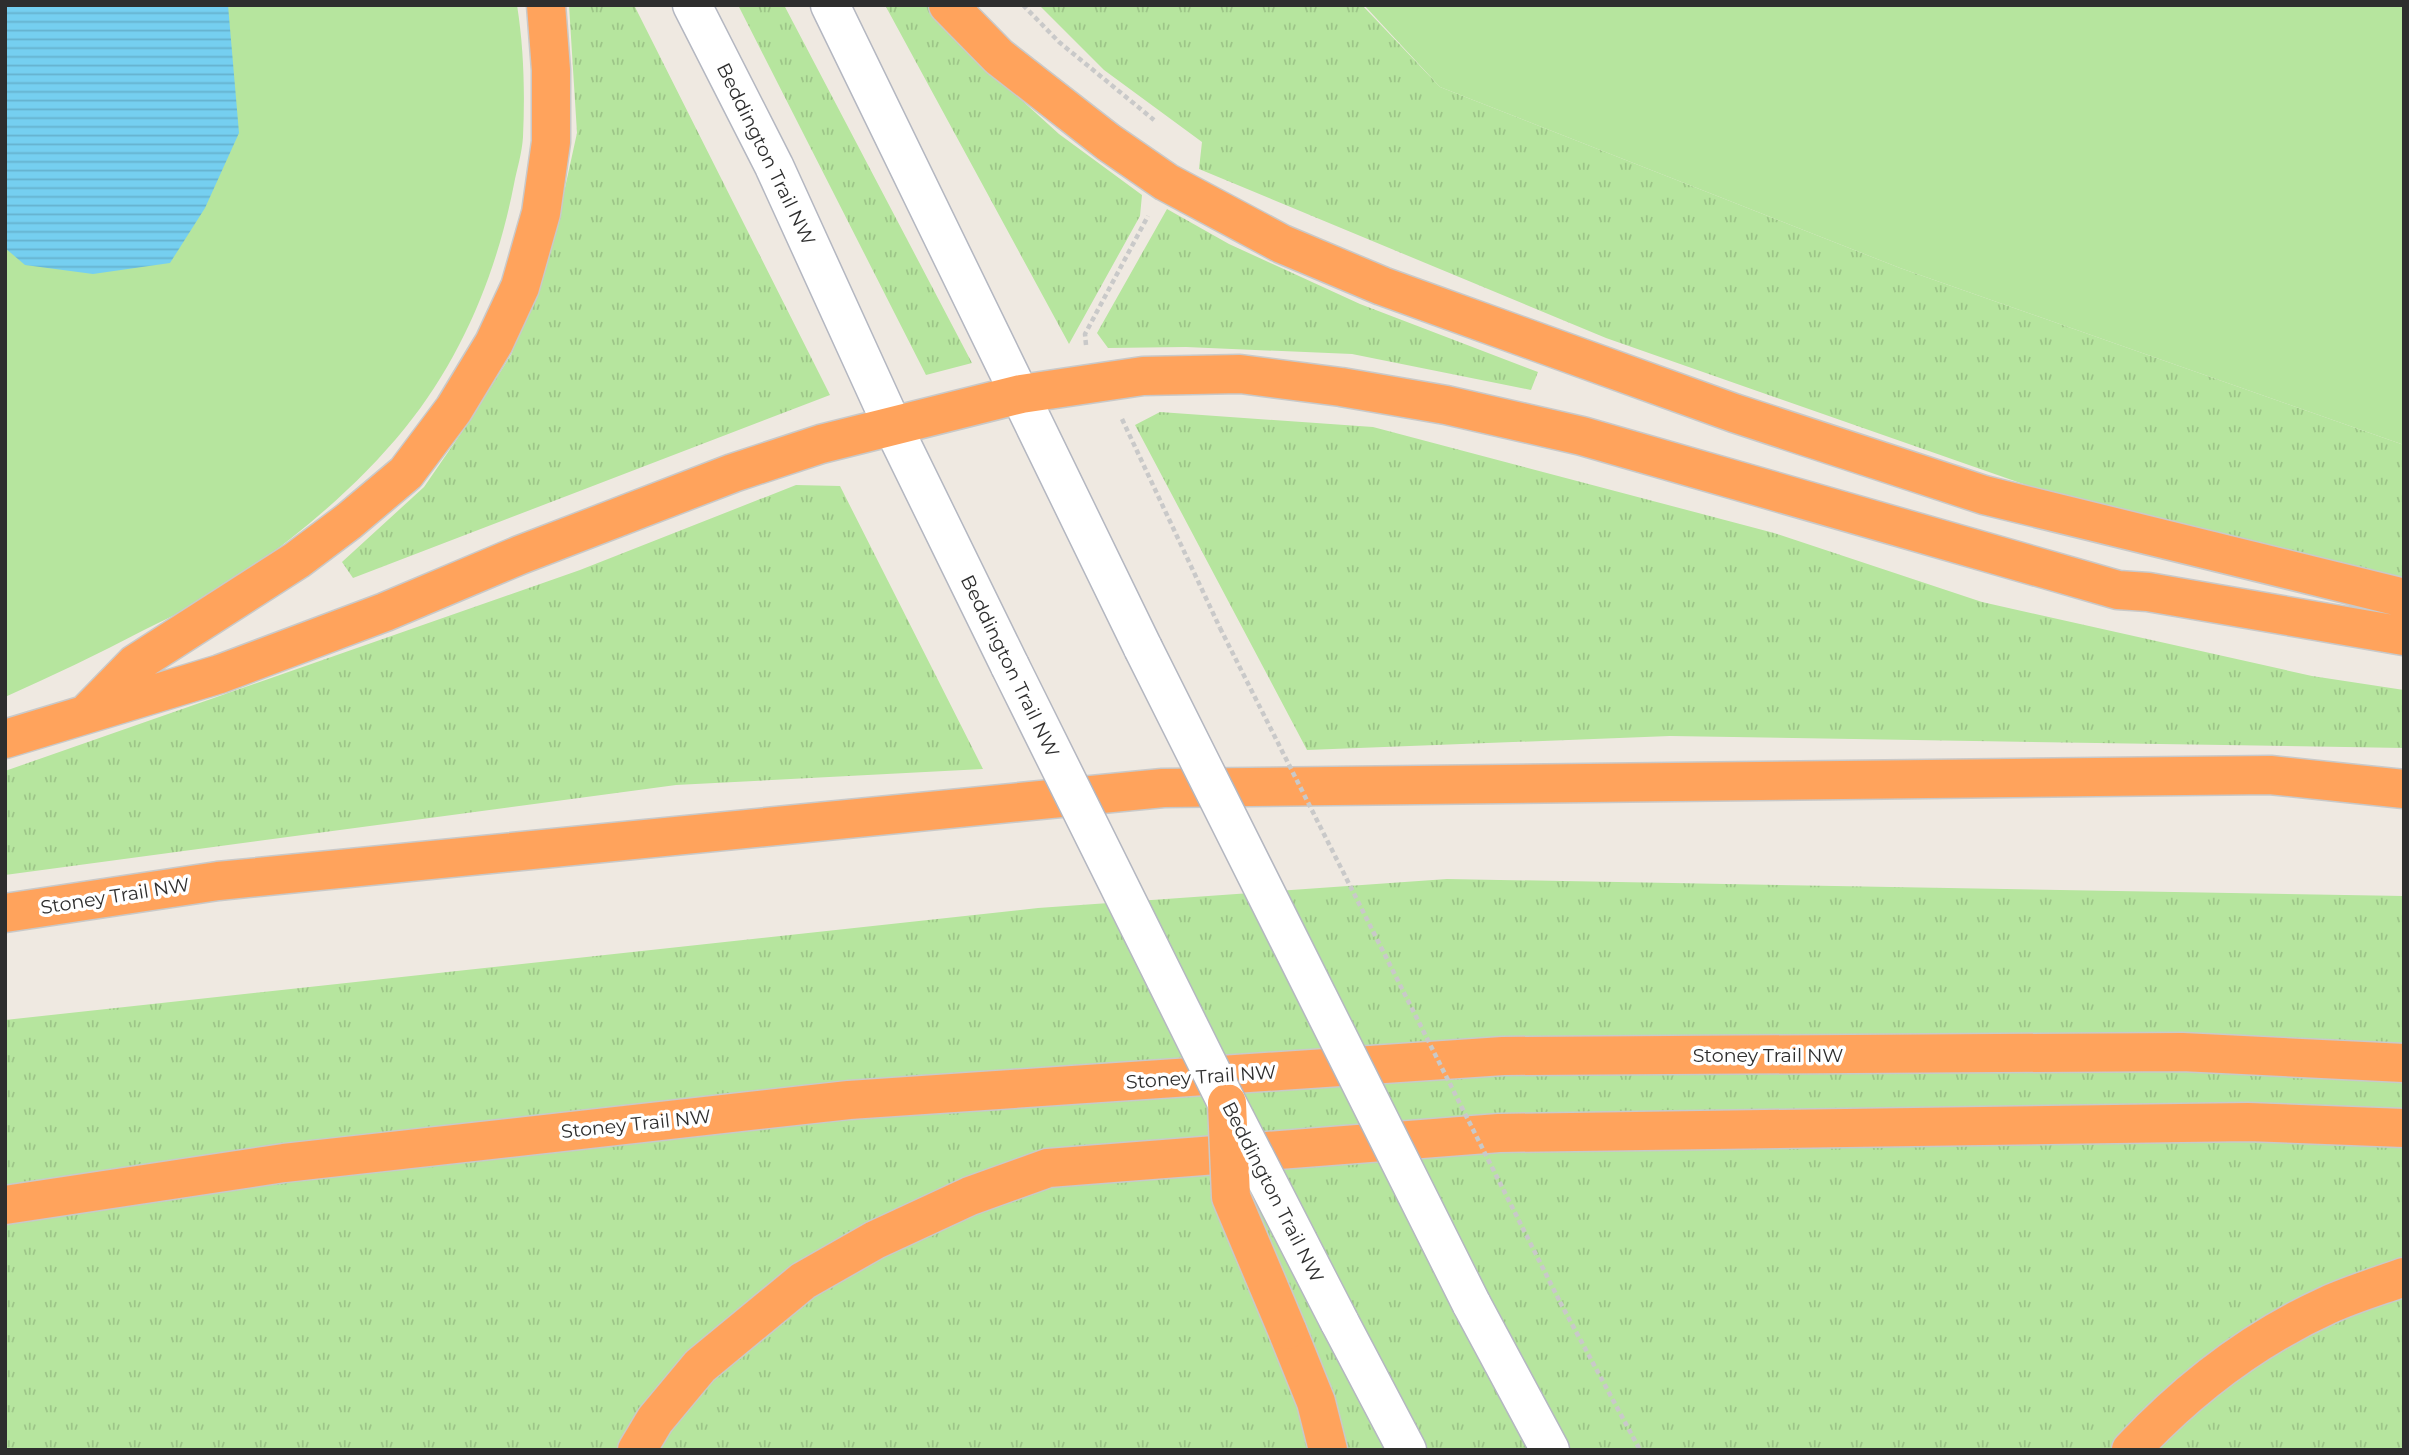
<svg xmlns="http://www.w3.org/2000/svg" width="2409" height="1455" font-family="Montserrat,sans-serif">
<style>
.grass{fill:url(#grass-tufts)}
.park{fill:#b6e59e}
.water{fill:url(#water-rules)}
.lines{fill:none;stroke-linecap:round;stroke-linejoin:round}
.secondary-casing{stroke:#b4b7c1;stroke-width:41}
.motorway-casing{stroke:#c9c9c9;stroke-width:41}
.path{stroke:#c9c9c9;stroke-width:4.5;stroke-dasharray:5 3.5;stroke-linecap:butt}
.secondary{stroke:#fff;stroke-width:38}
.motorway{stroke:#ffa35c;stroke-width:38}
.secondary-bridge-casing{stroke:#b4b7c1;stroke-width:41;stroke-linecap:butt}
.motorway-bridge-casing{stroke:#c9c9c9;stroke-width:41;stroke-linecap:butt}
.path-bridge{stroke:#c9c9c9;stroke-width:4.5;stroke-dasharray:5 3.5;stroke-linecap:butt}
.secondary-bridge{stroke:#fff;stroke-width:38}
.motorway-bridge{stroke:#ffa35c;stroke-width:38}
.labels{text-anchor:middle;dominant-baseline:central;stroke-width:7;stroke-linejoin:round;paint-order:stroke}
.street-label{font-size:19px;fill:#2e2e2e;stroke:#fff}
</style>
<defs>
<pattern id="grass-tufts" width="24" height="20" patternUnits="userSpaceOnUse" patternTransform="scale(1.75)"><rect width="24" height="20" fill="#b6e59e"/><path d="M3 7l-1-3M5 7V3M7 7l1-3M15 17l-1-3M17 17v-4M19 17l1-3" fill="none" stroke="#9dc588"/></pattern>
<pattern id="water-rules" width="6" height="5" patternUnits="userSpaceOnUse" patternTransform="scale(1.75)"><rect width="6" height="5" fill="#75cff0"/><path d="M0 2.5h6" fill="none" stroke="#66b2ce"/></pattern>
</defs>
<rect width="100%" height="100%" fill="#efe9e1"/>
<path class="grass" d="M569,5H634L830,395L353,578L342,562L424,487L466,426L511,355L554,238L577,133Z
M738,5H784L972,363L926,375Z
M885,5H930L983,65L1059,134L1142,195L1140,216L1069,344Z
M1039,5H1362L1440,87L1900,268L2404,445V583L2043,491L1606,338L1199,169L1202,142L1104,70Z
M1167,209L1229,244L1360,304L1538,372L1531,390L1352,354L1186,347L1108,348L1097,333Z
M1160,412L1373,427L1774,533L1982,602L2312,676L2404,690V748L1670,736L1307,750L1135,425Z
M796,485L840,486L983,769L676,785L5,875V771L580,570Z
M1447,879L2404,896V1450H5V1020L1038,908Z"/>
<path class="park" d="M5,5H517C524,49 525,93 523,137C522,153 517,169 514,184C497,272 462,358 405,428C358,486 298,536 236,579C208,599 175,615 144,630C98,654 52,676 5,697Z
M1364,5H2404V445L1900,268L1440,87Z"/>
<path class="water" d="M5,5H228L239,133L205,208L170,263L93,274L25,265L5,248Z"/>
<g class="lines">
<g class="secondary-casing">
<path id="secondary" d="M692,5L774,166L893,427L1010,666
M830,5L1143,648
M1471,1303L1550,1450
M1339,1321L1407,1450"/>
</g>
<g class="motorway-casing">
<path id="motorway" d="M948,5L999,57L1108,142L1166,182L1282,244L1382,286L1734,413L1984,495L2404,598
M90,710L135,664L297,560L349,521L406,473L454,409L494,343L520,287L541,213L551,142V70L546,5
M5,739L220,674L385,612L520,555L733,473L821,444L1021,394L1143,376L1240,374L1341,387L1446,405L1582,436L2118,590L2148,592L2404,636
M5,913L218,881L1163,788L2270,775L2404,789
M5,1205L284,1163L849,1100L1503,1056L2182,1052L2404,1063
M1287,1330L1316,1402L1328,1450
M637,1450L655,1420L700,1366L803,1281L875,1240L970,1196L1048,1168L1499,1133L2248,1122L2404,1128
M2131,1450C2188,1389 2253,1339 2328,1305C2352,1294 2379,1286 2404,1277"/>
</g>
<path class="path" d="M1023,5L1059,42L1154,120
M1086,345L1085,334L1148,216
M1122,419L1220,628
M1560,1302L1640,1450"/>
<use href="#secondary" class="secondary"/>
<use href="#motorway" class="motorway"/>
<g class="secondary-bridge-casing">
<path id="secondary-bridge" d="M1143,648L1471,1303
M1010,666L1227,1103L1339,1321"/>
</g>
<g class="motorway-bridge-casing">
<path id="motorway-bridge" d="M1227,1103L1231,1197L1287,1330"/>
</g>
<path class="path-bridge" d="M1220,628L1560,1302"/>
<use href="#secondary-bridge" class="secondary-bridge"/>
<use href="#motorway-bridge" class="motorway-bridge"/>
</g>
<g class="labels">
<g class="street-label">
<text transform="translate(766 154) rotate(64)">Beddington Trail NW</text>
<text transform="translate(1010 666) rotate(64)">Beddington Trail NW</text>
<text transform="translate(115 896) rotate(-9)">Stoney Trail NW</text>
<text x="1768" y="1055">Stoney Trail NW</text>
<text transform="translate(1201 1077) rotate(-4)">Stoney Trail NW</text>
<text transform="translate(636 1124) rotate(-6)">Stoney Trail NW</text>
<text transform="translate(1273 1192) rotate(63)">Beddington Trail NW</text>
</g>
</g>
<rect width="2409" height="1455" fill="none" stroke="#2e2e2e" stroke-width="14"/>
</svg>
